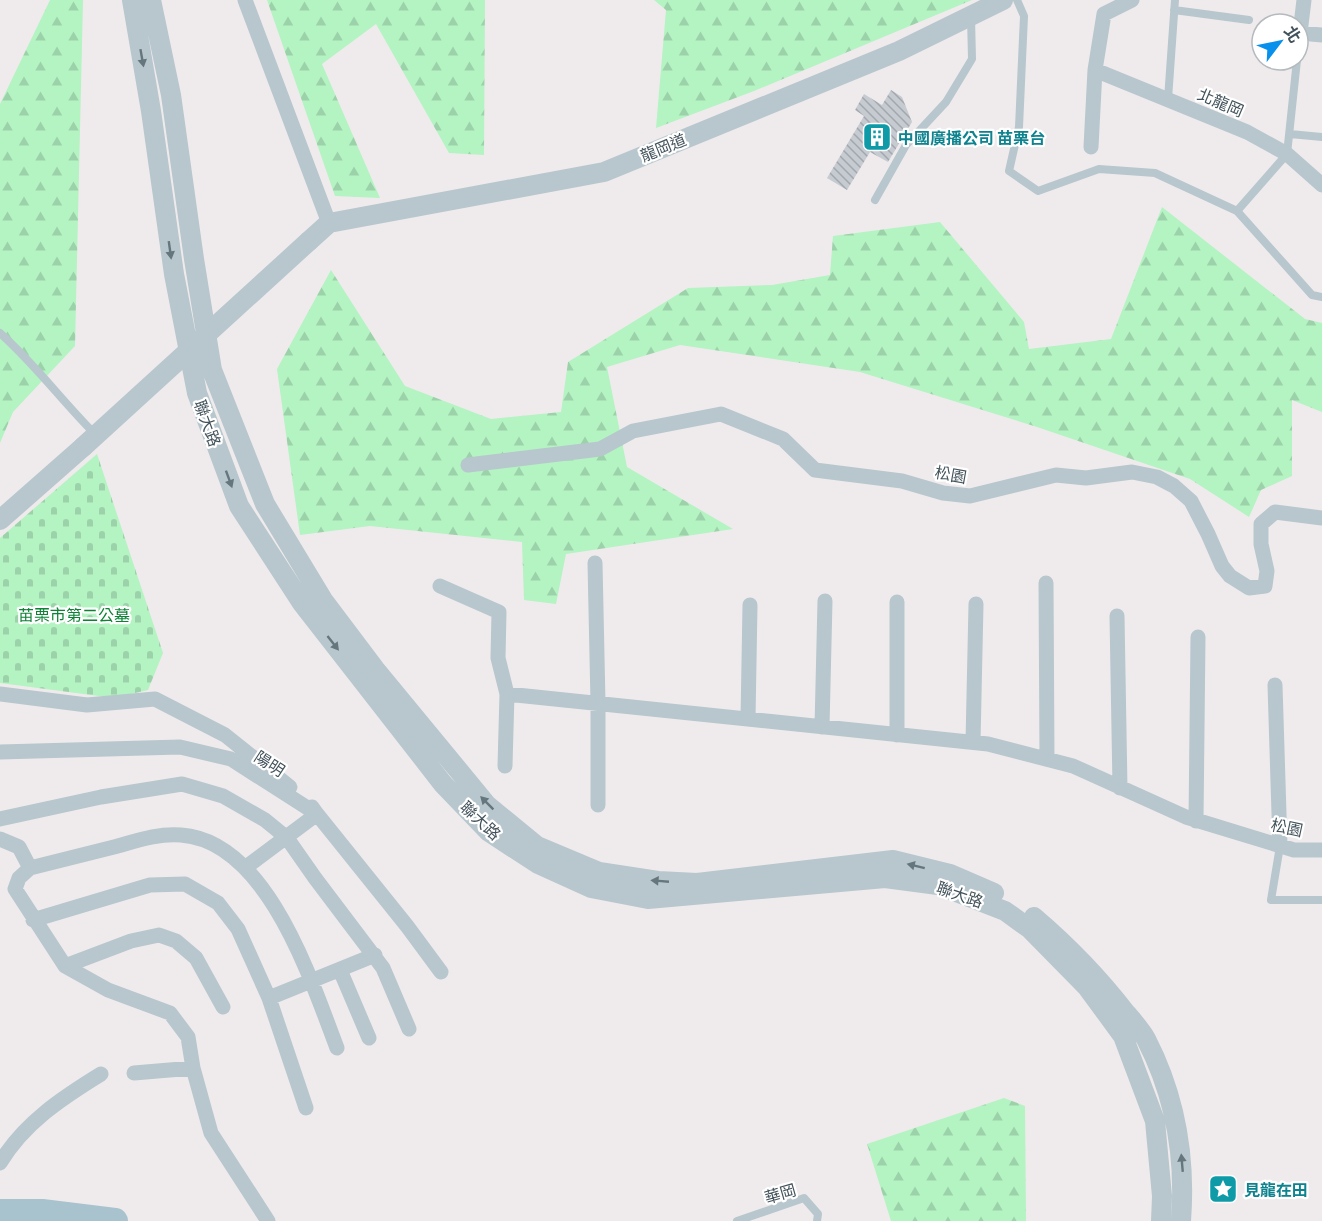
<svg xmlns="http://www.w3.org/2000/svg" width="1322" height="1221" font-family="Commissioner,'Noto Sans TC',sans-serif">
<style>
.forest{fill:url(#forest-firs)}
.cemetery{fill:url(#cemetery-stones)}
.building{fill:url(#building-back-hatch)}
.lines{fill:none;stroke-linecap:round;stroke-linejoin:round}
.service{stroke:#b8c7cd;stroke-width:8}
.minor{stroke:#b8c7cd;stroke-width:15}
.tertiary{stroke:#b8c7cd;stroke-width:20}
.primary{stroke:#a8c2ce;stroke-width:26}
.tertiary-bridge{stroke:#b8c7cd;stroke-width:20}
.oneway{fill:#66767d}
.labels{text-anchor:middle;dominant-baseline:central;stroke-width:4.5;stroke-linejoin:round;paint-order:stroke}
.street-label{font-size:16px;fill:#43535b;stroke:#fff}
.culture-label{font-size:16px;font-weight:bold;fill:#0d838f;stroke:#fff;text-anchor:start}
.park-label{font-size:16px;fill:#0d8235;stroke:#fff}
</style>
<defs>
<pattern id="forest-firs" width="22" height="20" patternUnits="userSpaceOnUse" patternTransform="scale(1.5)"><rect width="22" height="20" fill="#b4f3c2"/><path d="M5 1l3.5 6h-7zM16 11l3.5 6h-7z" fill="#9cd2a9"/></pattern>
<pattern id="cemetery-stones" width="16" height="16" patternUnits="userSpaceOnUse" patternTransform="scale(1.5)"><rect width="16" height="16" fill="#b4f3c2"/><path d="M2 7V4a2 2 0 0 1 4 0v3zM10 15v-3a2 2 0 0 1 4 0v3z" fill="#9cd2a9"/></pattern>
<pattern id="building-back-hatch" width="6" height="6" patternUnits="userSpaceOnUse" patternTransform="scale(1.5)"><rect width="6" height="6" fill="#c5cbd0"/><path d="M-1 5l2 2M0 0l6 6M5-1l2 2" fill="none" stroke="#a2a7ac"/></pattern>
</defs>
<rect width="100%" height="100%" fill="#efebec"/>
<path class="forest" d="M50,0H83L75,346L13,412L0,443V104Z
M267,0H485L484,155L449,153L376,24L322,64L380,198L335,196Z
M654,0H972L754,91L656,128L666,10Z
M1162,207L1305,319L1322,323V412L1292,400V476L1261,490L1249,517L1190,479L1037,427L860,372L680,345L607,367L627,467L733,529L566,554L556,604L524,600L522,542L370,526L300,535L277,369L331,270L405,386L491,419L561,412L568,362L688,288L772,285L830,275L833,236L940,222L1024,322L1029,349L1111,339Z
M1004,1098L1025,1106L1026,1221H891L867,1144Z"/>
<path class="cemetery" d="M97,454L163,653L148,690L114,698L0,683V538Z"/>
<path class="building" d="M891,90L902,97L912,122L888,162L870,152L847,190L827,178L864,116L855,110L864,94L882,105Z"/>
<g class="lines">
<path class="service" d="M1017,0L1024,16L1019,127L1009,171L1038,191L1099,169L1155,173L1237,211L1312,295L1322,297
M1174,10L1249,20
M1298,53L1300,33
M1168,99L1175,0
M1290,134L1322,137
M875,200L906,145L946,102L972,59L971,17
M1237,211L1287,154L1297,60
M0,333C35,364 62,401 95,434
M1280,846L1271,900H1322
M737,1221L804,1198L818,1214L817,1221"/>
<path class="minor" d="M245,0L329,223
M1304,0L1300,33L1322,35
M1095,70L1247,132L1287,154L1322,185
M1091,147L1095,70L1104,14L1132,0
M468,465L600,449L633,431L721,414L783,439L815,470L902,481L943,493L970,496L1056,475L1086,478L1132,472L1157,477L1174,486L1191,501L1208,534L1222,566L1230,576L1249,588L1265,586L1267,571L1261,544V524L1275,512L1322,518
M595,563L598,703V805
M1046,583L1047,759
M440,586L499,612L498,658L507,694L505,766
M897,602V735
M1117,616L1120,788
M1275,685L1280,846
M0,694L87,705L155,699L225,735L290,787
M507,694L988,744L1073,766L1186,817L1294,850H1322
M748,719L750,605
M822,727L825,601
M973,742L976,604
M0,752L180,747L231,759L317,814L407,926L441,972
M0,819L101,797L182,784L223,796L265,820L287,838L315,878L383,968L409,1029
M1196,821L1198,637
M0,839L19,847L30,868
M246,867L317,814L312,807
M33,920L150,885L185,884L218,903L238,929L269,998L306,1108
M65,966L131,941L159,935L176,941L196,958L223,1007
M340,970L369,1038
M269,998L375,955
M134,1073L193,1068
M0,1163C24,1123 62,1098 101,1074
M268,1221L211,1133L193,1068L188,1037L170,1013L108,990L65,966L15,889L19,878L30,868C58,861 86,854 114,847C136,841 158,833 181,835C267,841 311,980 337,1048"/>
<path class="tertiary" d="M132,0L151,111L174,274L197,393L239,506L302,603L443,784L489,832L538,864L591,888L648,899L885,878L938,885L1005,911L1030,929L1087,987L1123,1036L1155,1121L1162,1196L1161,1221
M151,0L171,95L194,259L212,370L265,504L323,600L375,669L487,805L537,846L599,872L658,881L697,883L893,860L950,874L994,893
M309,241L329,223L604,172L899,51L1003,0
M0,520L83,447
M1034,917C1068,946 1099,978 1126,1013C1133,1021 1141,1030 1146,1039C1176,1097 1186,1156 1181,1221"/>
<path class="primary" d="M0,1212H42L115,1221"/>
<path class="tertiary-bridge" d="M83,447L309,241"/>
</g>
<defs><path id="oneway-solid" d="M-6-.8H1V-3.2L6.5 0L1 3.2V.8H-6Z" transform="scale(1.5)"/></defs>
<g class="oneway">
<use href="#oneway-solid" transform="translate(142 58) rotate(80)"/>
<use href="#oneway-solid" transform="translate(170 250) rotate(82)"/>
<use href="#oneway-solid" transform="translate(229 479) rotate(70)"/>
<use href="#oneway-solid" transform="translate(333 643) rotate(52)"/>
<use href="#oneway-solid" transform="translate(487 803) rotate(-135)"/>
<use href="#oneway-solid" transform="translate(916 866) rotate(-166)"/>
<use href="#oneway-solid" transform="translate(660 881) rotate(-175)"/>
<use href="#oneway-solid" transform="translate(1182 1163) rotate(-95)"/>
</g>
<defs>
<g id="building-square" transform="scale(1.5)"><rect x="-9" y="-9" width="18" height="18" rx="4" fill="#0f9aa8" stroke="#fff"/><path d="M-4-6H4V6H1V3H-1V6H-4ZM-2.5-4.3h1.7v1.8h-1.7ZM.8-4.3h1.7v1.8H.8ZM-2.5-1h1.7V.8h-1.7ZM.8-1h1.7V.8H.8Z" fill="#fff"/></g>
<g id="sight-square" transform="scale(1.5)"><rect x="-9" y="-9" width="18" height="18" rx="4" fill="#0f9aa8" stroke="#fff"/><path d="M0-6L1.8-2.2L6-1.7L2.9 1.2L3.7 5.4L0 3.3L-3.7 5.4L-2.9 1.2L-6-1.7L-1.8-2.2Z" fill="#fff"/></g>
</defs>
<g fill-rule="evenodd">
<use href="#building-square" x="877" y="137"/>
<use href="#sight-square" x="1223" y="1189"/>
</g>
<g class="labels">
<g class="street-label">
<text transform="translate(1221 102) rotate(23)">北龍岡</text>
<text transform="translate(663 147) rotate(-22)">龍岡道</text>
<text transform="translate(208 423) rotate(70)">聯大路</text>
<text transform="translate(951 474) rotate(10)">松園</text>
<text transform="translate(270 763) rotate(33)">陽明</text>
<text transform="translate(481 820) rotate(43)">聯大路</text>
<text transform="translate(1287 827) rotate(12)">松園</text>
<text transform="translate(960 894) rotate(19)">聯大路</text>
<text transform="translate(780 1193) rotate(-16)">華岡</text>
</g>
<g class="culture-label">
<text x="898" y="137">中國廣播公司 苗栗台</text>
<text x="1244" y="1189">見龍在田</text>
</g>
<g class="park-label">
<text x="74" y="614">苗栗市第二公墓</text>
</g>
</g>
<g transform="translate(1280 42) rotate(58)"><circle r="28" fill="#ffffff" stroke="#b4babd" stroke-width="1.5"/>
<path d="M0-4.5L10 22L0 15L-10 22Z" fill="#0791ed"/>
<text y="-9" font-size="16" font-weight="bold" text-anchor="middle" fill="#43535b">北</text>
</g>
</svg>
